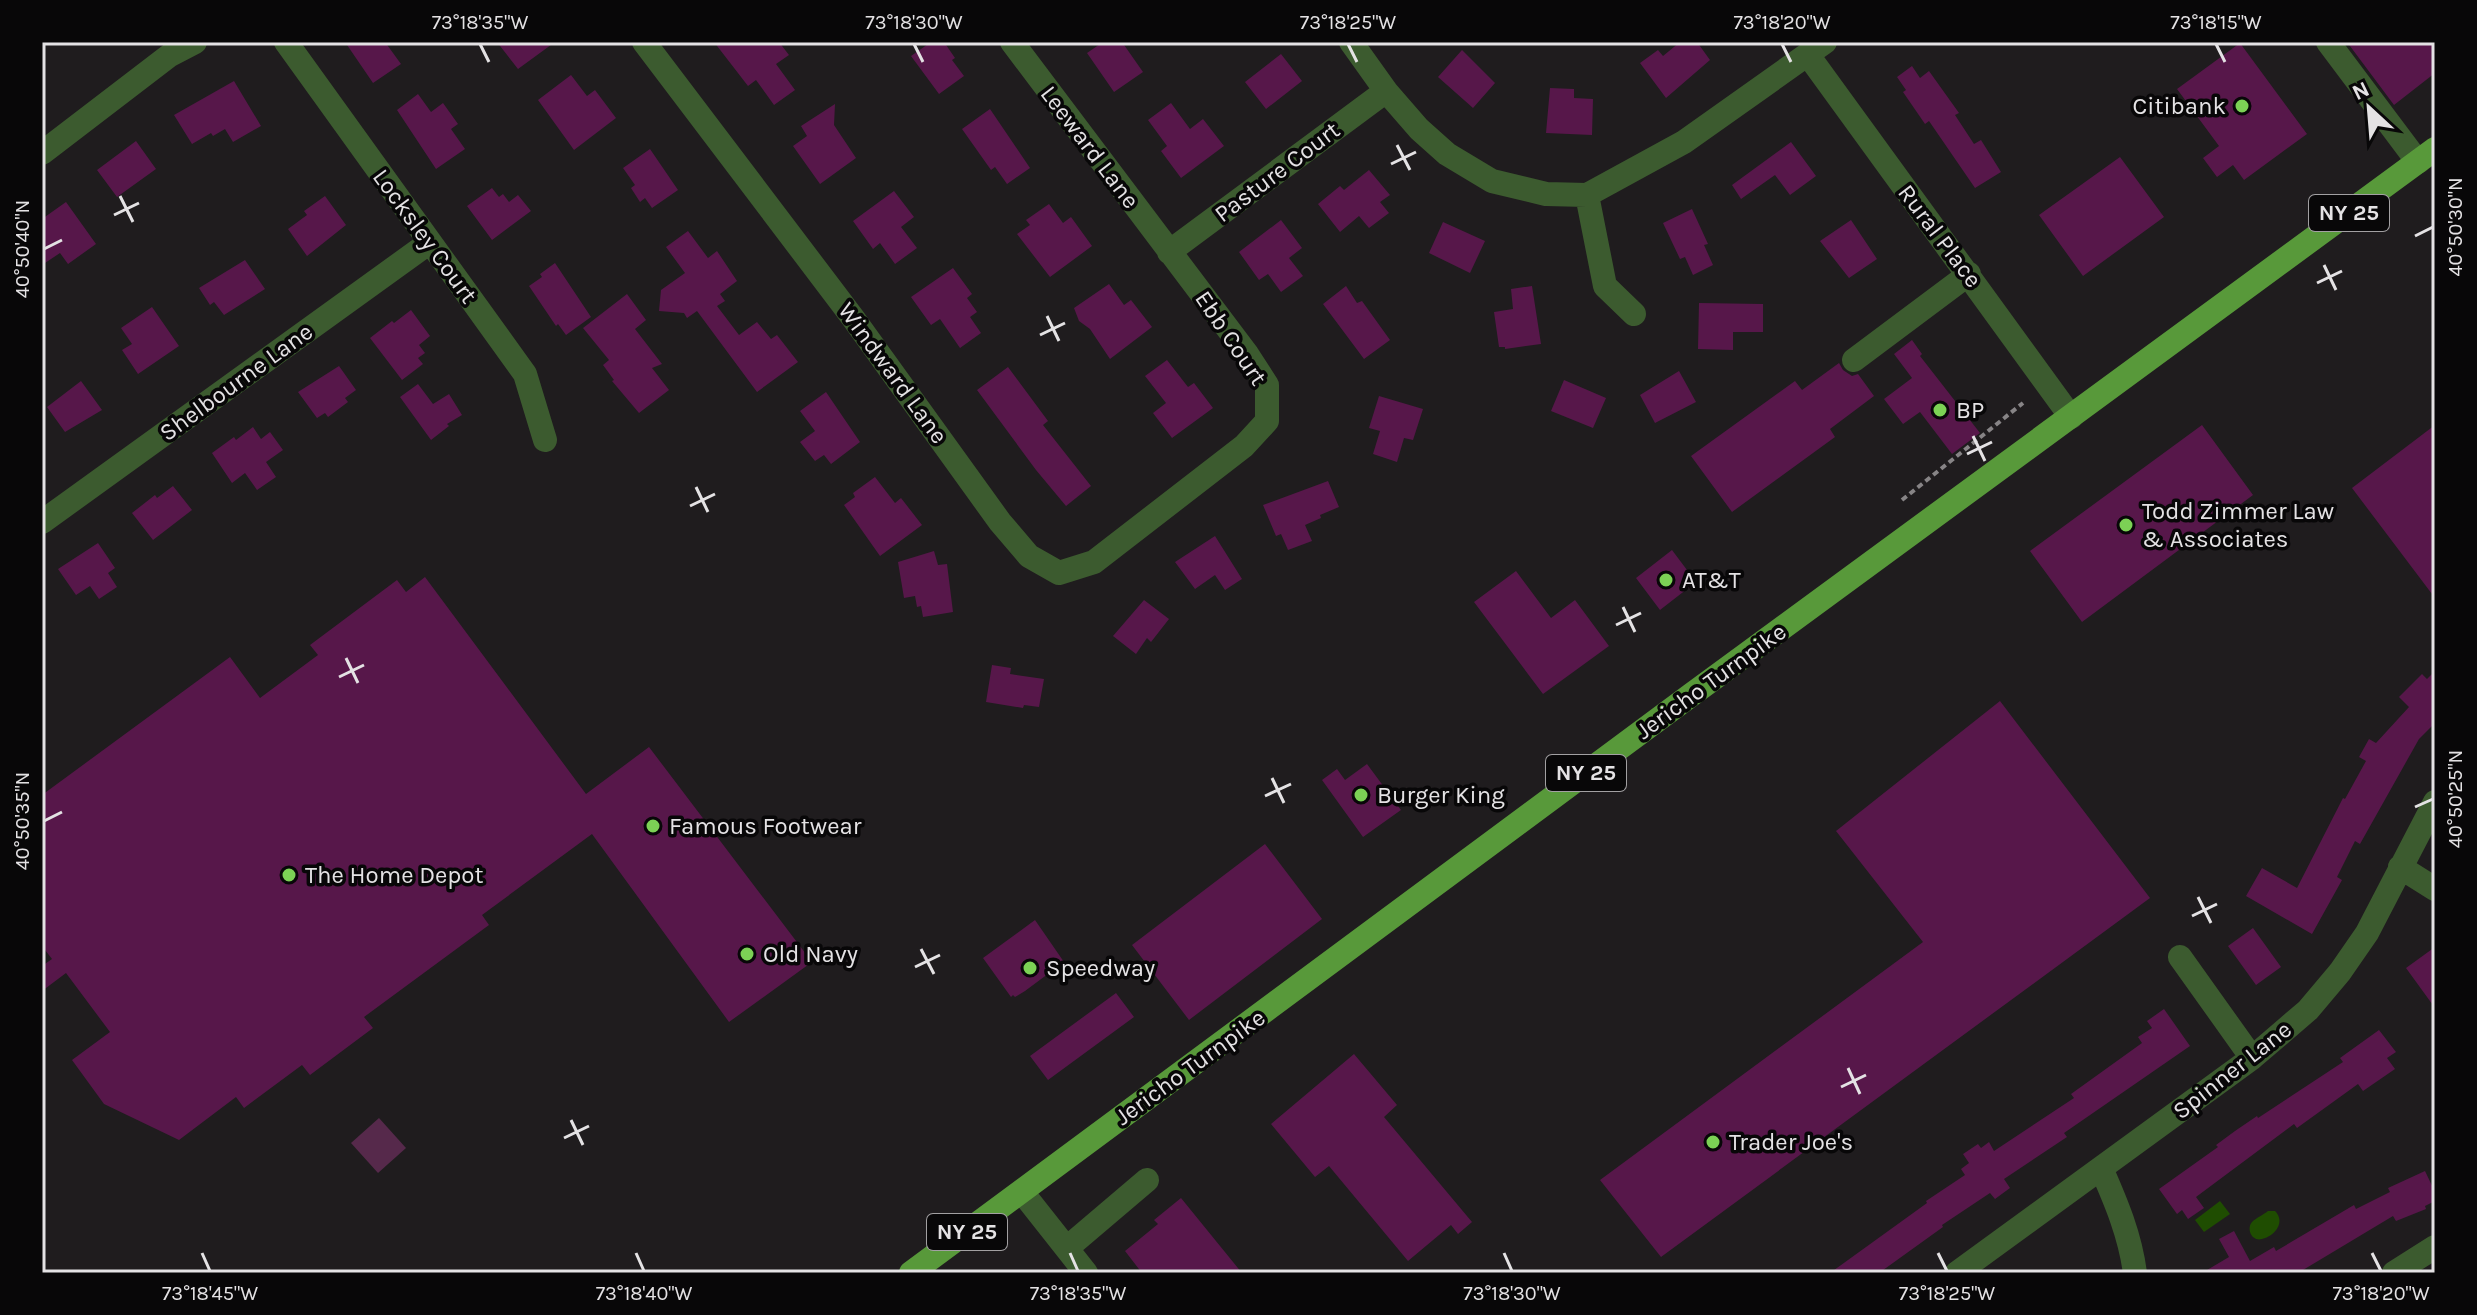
<svg xmlns="http://www.w3.org/2000/svg" width="2477" height="1315" font-family="Karla,sans-serif">
<style>
.green{fill:#56294b}
.water{fill:#1f4d01}
.building{fill:#57174a}
.lines{fill:none;stroke-linecap:round;stroke-linejoin:round}
.path{stroke:#878486;stroke-width:4;stroke-dasharray:6 4;stroke-linecap:butt}
.minor{stroke:#3c5b2f;stroke-width:24}
.major{stroke:#58993a;stroke-width:24}
.ticks{fill:none;stroke:#e4e2e4;stroke-width:3}
.poi-dot{fill:#7cd155;stroke:#080708;stroke-width:3}
.labels{text-anchor:middle;dominant-baseline:central;stroke-width:7;stroke-linejoin:round;paint-order:stroke}
.shield{fill:#080708;stroke:#a2a0a2;stroke-width:2}
.shield-label{font-size:22px;font-weight:bold;fill:#e4e2e4}
.poi-label{font-size:24px;fill:#e4e2e4;stroke:#080708;text-anchor:start}
.street-label{font-size:24px;fill:#e4e2e4;stroke:#080708}
.neatline{fill:none;stroke:#e4e2e4;stroke-width:3}
.ticks-label{font-size:20px;text-anchor:middle;fill:#e4e2e4}
</style>
<rect width="100%" height="100%" fill="#1f1c1e"/>
<path class="green" d="M379,1118L406,1148L378,1173L351,1143Z"/>
<path class="water" d="M2220,1201L2230,1214L2204,1232L2195,1220Z
M2268,1211H2275C2286,1222 2275,1236 2262,1239C2252,1242 2246,1229 2252,1222C2256,1218 2263,1215 2268,1211Z"/>
<path class="building" d="M345,42H385L401,64L373,83Z
M497,42H555L518,69Z
M714,42H779L789,55L776,64L795,90L774,105L756,80L748,86Z
M931,42H944L955,58L952,60L964,76L939,94L911,56Z
M1103,42H1122L1143,72L1114,92L1087,53Z
M1680,42H1697L1710,60L1666,98L1640,63L1658,50L1663,56Z
M2347,42H2435V73L2394,105Z
M2240,43L2307,134L2244,180L2233,165L2217,177L2203,158L2219,146L2177,89Z
M1462,50L1495,83L1473,108L1438,77Z
M1281,54L1302,81L1266,109L1245,82Z
M1912,66L1920,78L1929,71L1959,113L1955,115L1974,144L1981,140L2001,172L1975,188L1929,121L1925,124L1903,92L1906,90L1897,77Z
M571,75L587,96L595,90L616,118L574,150L538,100Z
M234,81L261,126L233,142L225,129L213,136L211,133L192,144L174,115Z
M1550,88L1574,89V98L1593,99L1592,135L1546,133Z
M418,94L431,112L443,103L458,124L451,129L465,149L436,169L397,110Z
M1171,103L1190,129L1203,119L1224,146L1181,178L1161,151L1167,146L1148,120Z
M835,104L834,125L856,158L820,184L793,146L807,136L801,126Z
M990,109L1030,168L1007,184L995,167L991,170L962,129Z
M136,141L156,169L117,197L97,170Z
M1791,142L1816,176L1790,195L1775,175L1741,199L1732,185Z
M650,149L678,190L652,208L645,198L640,202L631,188L635,185L623,168Z
M2120,157L2164,217L2083,276L2039,215Z
M1369,170L1390,195L1380,202L1389,213L1369,228L1359,216L1340,232L1318,204L1340,186L1344,190Z
M492,188L499,197L503,194L509,202L518,195L531,211L492,240L467,206Z
M894,191L914,217L901,227L917,248L895,264L880,243L873,249L853,221Z
M325,196L346,225L307,256L288,229L307,215L304,211Z
M66,202L96,244L68,264L60,253L42,265V219Z
M1049,204L1063,223L1071,217L1092,246L1050,277L1017,234L1030,225L1026,220Z
M1692,209L1708,244L1704,245L1713,265L1693,275L1685,257L1680,259L1663,223Z
M1281,220L1302,248L1289,258L1303,276L1281,292L1268,274L1259,280L1239,252Z
M1851,220L1877,259L1849,278L1820,241Z
M1443,222L1485,241L1470,273L1429,253Z
M688,231L708,258L717,251L737,281L720,294L725,301L717,306L739,335L757,322L771,339L777,335L798,362L757,392L697,311L687,318L684,313L659,311L661,290L685,273L666,247Z
M245,260L265,289L224,315L214,302L210,305L199,288Z
M555,263L591,317L566,335L558,324L556,326L529,286L542,277L540,274Z
M953,268L972,294L967,298L977,312L970,317L981,333L960,348L940,319L931,325L911,297Z
M1109,284L1124,305L1131,300L1152,327L1110,359L1090,329L1079,321L1074,308Z
M1346,286L1357,303L1362,301L1390,340L1364,359L1323,304Z
M1532,286L1541,344L1505,349V347H1499L1494,312L1513,309L1511,289Z
M627,294L646,320L635,329L662,364L652,368L669,390L639,413L612,381L614,380L603,365L609,360L583,328Z
M1699,303L1763,304V332H1733V350L1698,349Z
M152,307L179,346L138,374L122,350L132,344L121,328Z
M411,310L430,336L419,345L425,353L418,358L423,364L402,380L370,338L392,321L394,323Z
M1912,340L1922,354L1920,356L1980,433L1952,454L1920,412L1903,424L1884,399L1912,378L1894,354Z
M1167,360L1188,387L1194,383L1213,408L1172,438L1153,413L1166,403L1145,376Z
M1839,363L1843,370L1852,376L1858,374L1874,396L1830,429L1835,437L1732,512L1691,456L1795,381L1802,390Z
M339,366L356,390L345,398L348,402L328,417L325,413L317,418L298,392Z
M1008,367L1048,421L1043,425L1091,486L1066,506L1036,470L977,390Z
M1679,371L1696,402L1655,423L1640,395Z
M1564,380L1606,398L1593,428L1551,411Z
M81,381L102,410L65,432L47,407Z
M418,384L433,404L449,394L462,415L447,424L449,426L431,440L400,397Z
M826,392L860,442L831,464L824,455L815,461L800,442L815,431L800,411Z
M1379,396L1423,409L1413,440L1404,438L1397,462L1373,454L1380,431L1369,428Z
M2202,425L2253,495L2082,622L2030,551Z
M2435,425V598L2352,488Z
M253,427L261,439L270,432L283,450L266,462L276,477L257,490L245,473L232,483L212,453L234,437L236,440Z
M875,477L895,503L901,498L922,525L880,556L844,505L855,497L853,493Z
M1328,481L1339,507L1320,515L1321,518L1305,525L1312,541L1288,550L1281,534L1276,536L1263,505Z
M173,486L192,510L153,540L132,513L155,495L157,498Z
M1215,536L1242,579L1225,590L1215,575L1195,589L1175,562Z
M98,543L115,568L108,573L117,587L99,599L90,586L76,595L58,569Z
M1672,550L1696,582L1660,610L1636,578Z
M934,551L938,565L947,564L953,612L923,617L921,606L917,607L915,596L904,598L898,562Z
M1516,571L1551,618L1575,600L1609,646L1543,694L1474,602Z
M425,577L586,794L649,747L812,962L729,1022L592,834L482,915L489,925L364,1017L373,1028L310,1075L302,1065L244,1108L236,1097L179,1140L104,1104L72,1060L110,1032L66,973L42,991V966L52,959L42,946V795L230,657L260,698L318,655L310,645L397,580L406,592Z
M1144,600L1169,619L1151,642L1147,638L1136,654L1113,636Z
M992,665L1011,668L1010,674L1044,679L1039,707L1024,705L1023,708L986,702Z
M2435,671V723L2419,739L2360,844L2355,841L2337,877L2342,880L2312,934L2246,896L2262,868L2297,888L2343,798L2345,799L2366,761L2359,757L2369,739L2376,743L2409,707L2399,697L2422,674L2427,679Z
M2000,701L2150,898L1661,1257L1600,1180L1923,942L1836,831Z
M1367,764L1401,810L1363,837L1322,780L1337,769L1345,780Z
M1265,844L1322,919L1189,1020L1132,945Z
M1035,920L1064,962L1025,991L1015,997L1013,995L1011,997L983,958Z
M2253,928L2281,967L2256,985L2228,946Z
M2435,947V1008L2406,968Z
M1116,993L1134,1017L1048,1080L1030,1056Z
M2164,1009L2190,1046L2064,1133L2067,1137L2004,1179L2010,1188L1995,1199L1990,1193L1942,1225L1943,1227L1879,1273H1830L1927,1203L1926,1201L1965,1175L1961,1169L1969,1163L1963,1154L1978,1144L1981,1148L1989,1142L1994,1151L2074,1098L2071,1094L2142,1043L2138,1037L2152,1028L2147,1021Z
M2379,1030L2396,1052L2387,1058L2395,1069L2363,1091L2358,1084L2297,1128L2294,1124L2196,1197L2204,1208L2188,1219L2182,1210L2177,1214L2159,1189L2218,1147L2216,1145L2235,1131L2257,1116L2258,1118L2343,1062L2340,1058Z
M1354,1054L1397,1105L1384,1117L1472,1222L1458,1234L1451,1225L1408,1261L1329,1166L1315,1177L1271,1124Z
M2425,1171L2435,1192V1201L2425,1206L2426,1209L2396,1221L2393,1216L2298,1273H2202L2229,1257L2219,1239L2234,1231L2250,1261L2274,1247L2276,1251L2354,1205L2356,1209L2390,1192L2388,1188Z
M1181,1198L1242,1273H1142L1125,1251L1158,1224L1154,1220Z"/>
<g class="lines">
<path class="path" d="M1902,500L2023,403"/>
<path class="minor" d="M286,42L525,374L545,440
M644,42L853,318L1000,522L1029,556L1059,573L1094,562L1244,446L1267,421V385L1247,354L1012,42
M1351,42L1386,91L1419,129L1447,154L1492,181L1546,194L1587,195L1684,142L1825,42
M2328,42L2418,162
M1808,55L2071,417
M42,153L170,55L195,42
M1587,195L1605,286L1634,314
M1169,252L1386,91
M1854,360L1969,274
M42,522L430,242
M2400,867L2435,889
M2180,957L2252,1058
M2101,1168C2116,1202 2130,1235 2135,1273
M1022,1192L1086,1273
M1067,1248L1147,1180
M1957,1273L2252,1058L2308,1010L2340,972L2367,933L2435,802
M2394,1273L2435,1247"/>
<path class="major" d="M911,1273L1691,695L2435,149"/>
</g>
<path class="ticks" d="M480,44L489,62M914,44L923,62M1348,44L1357,62M1782,44L1791,62M2216,44L2225,62M1397,145L1410,170M1391,164L1416,152M120,196L133,222M114,215L139,203M2415,236L2433,227M44,249L62,240M2324,265L2336,290M2317,283L2342,271M1047,316L1059,341M1040,335L1065,323M1973,436L1985,461M1967,454L1992,442M696,487L708,512M690,506L715,494M1623,607L1635,632M1616,625L1641,613M346,658L358,683M339,677L364,665M1272,778L1284,803M1265,796L1291,784M2415,807L2433,799M44,821L62,812M2198,897L2211,923M2192,916L2217,904M921,949L934,974M915,967L940,955M1848,1068L1860,1094M1841,1087L1866,1075M571,1120L583,1145M564,1138L589,1126M202,1253L210,1271M636,1253L644,1271M1070,1253L1078,1271M1504,1253L1512,1271M1938,1253L1947,1271M2372,1253L2381,1271"/>
<g class="poi-dot">
<circle cx="2242" cy="106" r="8"/>
<circle cx="1940" cy="410" r="8"/>
<circle cx="2126" cy="525" r="8"/>
<circle cx="1666" cy="580" r="8"/>
<circle cx="1361" cy="795" r="8"/>
<circle cx="653" cy="826" r="8"/>
<circle cx="289" cy="875" r="8"/>
<circle cx="747" cy="954" r="8"/>
<circle cx="1030" cy="968" r="8"/>
<circle cx="1713" cy="1142" r="8"/>
</g>
<g class="labels">
<g class="shield">
<rect x="2309" y="195" width="80" height="36" rx="6"/>
<rect x="1546" y="755" width="80" height="36" rx="6"/>
<rect x="927" y="1214" width="80" height="36" rx="6"/>
</g>
<g class="shield-label">
<text x="2349" y="213">NY 25</text>
<text x="1586" y="773">NY 25</text>
<text x="967" y="1232">NY 25</text>
</g>
<g class="poi-label">
<text x="2226" y="106" text-anchor="end">Citibank</text>
<text x="1956" y="410">BP</text>
<text x="2142" y="511">Todd Zimmer Law<tspan x="2142" dy="28">&amp; Associates</tspan></text>
<text x="1682" y="580">AT&amp;T</text>
<text x="1377" y="795">Burger King</text>
<text x="669" y="826">Famous Footwear</text>
<text x="305" y="875">The Home Depot</text>
<text x="763" y="954">Old Navy</text>
<text x="1046" y="968">Speedway</text>
<text x="1729" y="1142">Trader Joe's</text>
</g>
<g class="street-label">
<text transform="translate(1090 147) rotate(53)">Leeward Lane</text>
<text transform="translate(1277 172) rotate(-37)">Pasture Court</text>
<text transform="translate(425 236) rotate(54)">Locksley Court</text>
<text transform="translate(1940 236) rotate(53)">Rural Place</text>
<text transform="translate(1231 338) rotate(56)">Ebb Court</text>
<text transform="translate(893 373) rotate(54)">Windward Lane</text>
<text transform="translate(236 382) rotate(-36)">Shelbourne Lane</text>
<text transform="translate(1711 681) rotate(-36)">Jericho Turnpike</text>
<text transform="translate(1190 1067) rotate(-36)">Jericho Turnpike</text>
<text transform="translate(2232 1070) rotate(-38)">Spinner Lane</text>
</g>
</g>
<rect width="2477" height="1315" fill="none" stroke="#080708" stroke-width="88"/>
<g transform="translate(2369 108) rotate(334)" stroke="#080708" stroke-width="6" paint-order="stroke">
<path d="M0-6L14 30L0 20L-14 30Z" fill="#e4e2e4"/>
<text y="-12" font-size="22" font-weight="bold" text-anchor="middle" fill="#e4e2e4">N</text>
</g>
<rect x="44" y="44" width="2389" height="1227" class="neatline"/>
<g class="ticks-label">
<text x="480" y="29">73°18'35"W</text>
<text x="914" y="29">73°18'30"W</text>
<text x="1348" y="29">73°18'25"W</text>
<text x="1782" y="29">73°18'20"W</text>
<text x="2216" y="29">73°18'15"W</text>
<text transform="translate(2455 227) rotate(-90)" y="7">40°50'30"N</text>
<text transform="translate(22 249) rotate(-90)" y="7">40°50'40"N</text>
<text transform="translate(2455 799) rotate(-90)" y="7">40°50'25"N</text>
<text transform="translate(22 821) rotate(-90)" y="7">40°50'35"N</text>
<text x="210" y="1300">73°18'45"W</text>
<text x="644" y="1300">73°18'40"W</text>
<text x="1078" y="1300">73°18'35"W</text>
<text x="1512" y="1300">73°18'30"W</text>
<text x="1947" y="1300">73°18'25"W</text>
<text x="2381" y="1300">73°18'20"W</text>
</g>
</svg>
